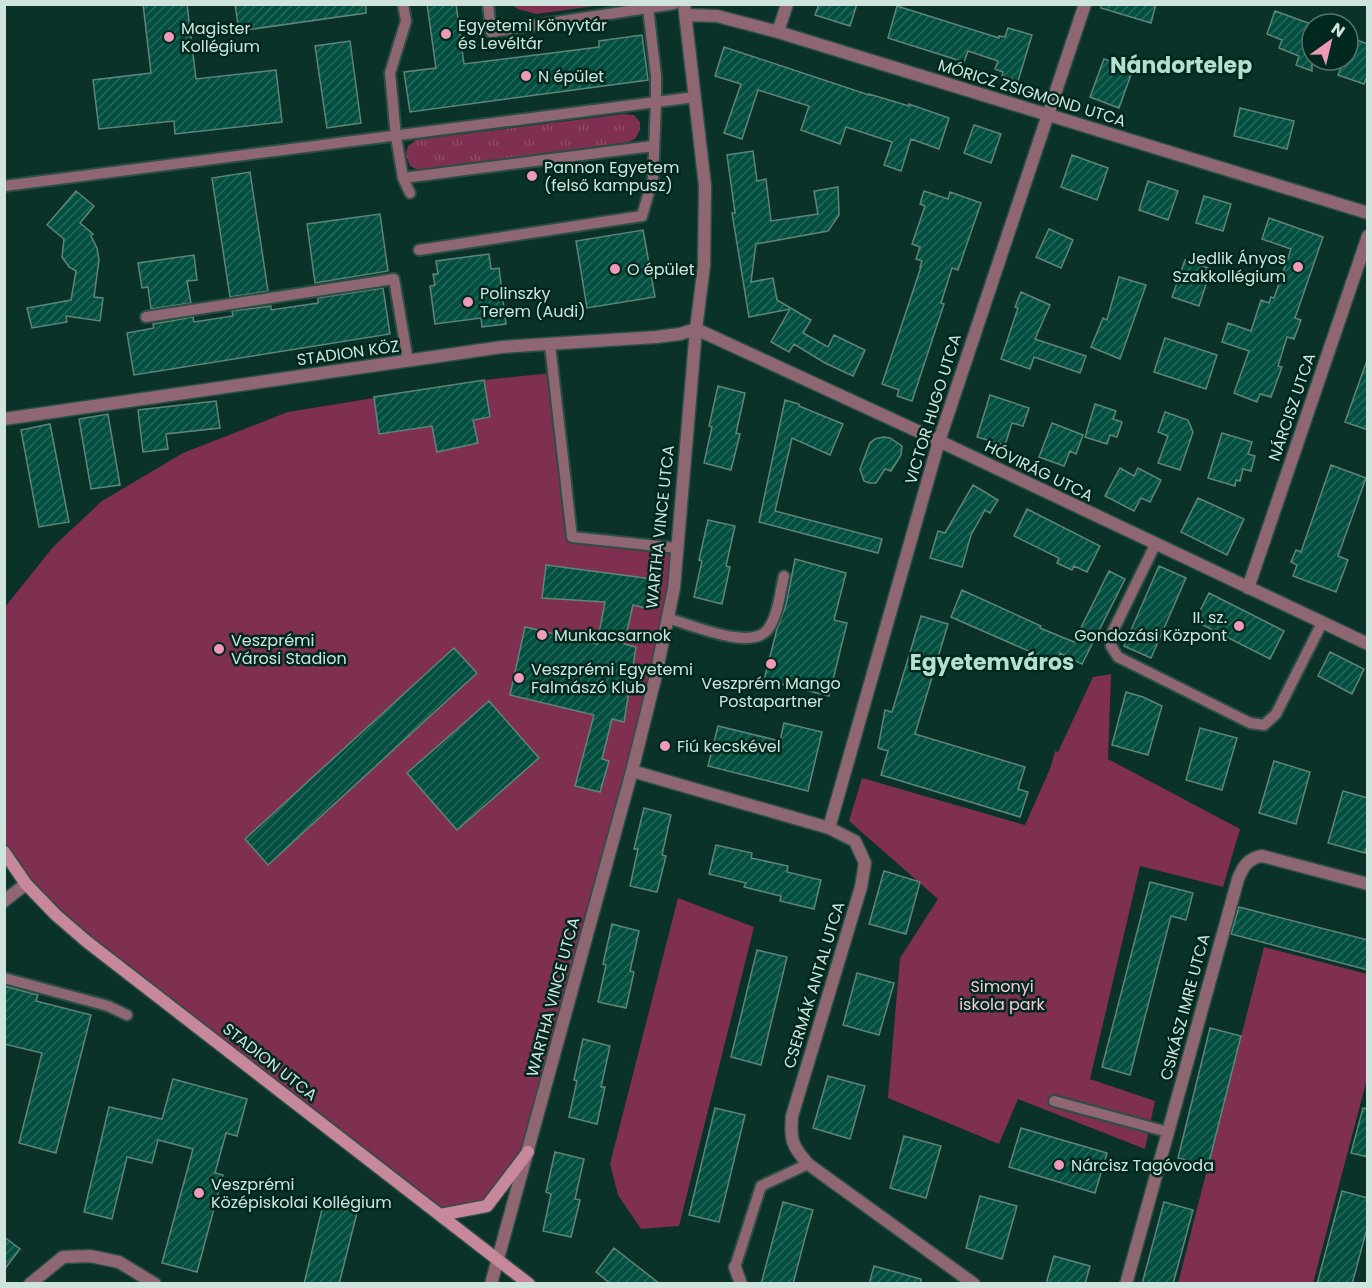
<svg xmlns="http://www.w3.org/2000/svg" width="1372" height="1288" font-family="Poppins,sans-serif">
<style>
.grass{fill:url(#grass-tufts)}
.park{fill:#7f2f4f}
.building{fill:url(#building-hatch);stroke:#5f8579;stroke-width:1.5}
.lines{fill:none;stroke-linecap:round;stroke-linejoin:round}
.lane-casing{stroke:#2b4e46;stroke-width:14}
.street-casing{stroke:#2b4e46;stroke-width:15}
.secondary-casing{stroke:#2b4e46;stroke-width:15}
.lane{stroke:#8e6773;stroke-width:10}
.street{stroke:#8e6773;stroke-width:12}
.secondary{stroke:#c7889c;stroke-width:12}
.poi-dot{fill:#f09ab7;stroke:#01281f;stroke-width:2}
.labels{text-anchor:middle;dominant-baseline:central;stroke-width:5;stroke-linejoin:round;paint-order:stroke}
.poi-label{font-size:16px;fill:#d0e4de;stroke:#01281f;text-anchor:start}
.street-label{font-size:16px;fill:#d0e4de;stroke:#01281f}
.park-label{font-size:16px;fill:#fac8d7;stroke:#01281f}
.district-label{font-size:22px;font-weight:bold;fill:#b6dfd1;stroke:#01281f}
</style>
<defs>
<pattern id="grass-tufts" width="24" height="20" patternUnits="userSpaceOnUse" patternTransform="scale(1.5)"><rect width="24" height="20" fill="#7f2f4f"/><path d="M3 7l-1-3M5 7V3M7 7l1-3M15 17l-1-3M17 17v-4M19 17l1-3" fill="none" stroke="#904d68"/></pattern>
<pattern id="building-hatch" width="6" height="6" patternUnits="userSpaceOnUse" patternTransform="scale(1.5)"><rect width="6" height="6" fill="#034f40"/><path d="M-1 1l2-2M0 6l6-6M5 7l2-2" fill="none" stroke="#27685b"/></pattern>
</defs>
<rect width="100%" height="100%" fill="#0b3229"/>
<path class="grass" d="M624,114L634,115L640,122V130L635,139L628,142L421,171L410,166L406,154L408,146L416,140Z"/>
<path class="park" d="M512,5H602L536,14L518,9Z
M552,373L572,537L678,547L674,588L528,1152L487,1206L440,1215L86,941L5,852V607L54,546L102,501L183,453L288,412L484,380Z
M1111,674L1108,759L1240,829L1223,887L1140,866L1090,1079L1155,1101L1145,1149L1018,1099L999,1144L888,1098L900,958L938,899L849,821L862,778L1025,825L1050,769L1055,751L1058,752L1093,677Z
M678,898L754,927L679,1226L641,1229L618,1195L610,1164Z
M1264,947L1367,974V1079L1313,1283H1178Z"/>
<path class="building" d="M143,4H187L196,79L276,70L282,122L175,134L174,121L99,129L93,80L151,73Z
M235,4H366V13L239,31Z
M427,4H456L464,64L599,47V41L642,35L648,80L410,112L404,72L436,68Z
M819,4H857L850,26L815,15Z
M1101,4H1156L1151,23L1101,8Z
M897,6L999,38V36L1005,37L1008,28L1032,35L1018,81L1002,76L1003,72L995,69L998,61L968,51L964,62L888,38Z
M1275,11L1311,24L1307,35L1312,26V71L1296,65L1299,56L1279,48L1282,40L1267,34Z
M1351,38L1368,44V74L1364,84L1338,75L1344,60H1348V47Z
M350,41L361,123L327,128L315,46Z
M724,47L869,95V94L909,106V104L949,118L939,149L911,139L901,171L884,165L892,142L846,127L840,144L801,130L809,106L758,90L742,139L724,133L741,84L715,76Z
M1104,59L1133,69L1119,108L1090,97Z
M1240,108L1294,121L1287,149L1234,136Z
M974,125L1001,134L991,163L964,153Z
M753,151L757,181L766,179L771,221L818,214L814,191L838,187L839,215L828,231L756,244L751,282L773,278L777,300L811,320L803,333L828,347L834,335L865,350L853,376L825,363L794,344L789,352L771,342L790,309L749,317L732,213H735L727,155Z
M1072,155L1108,168L1097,200L1061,187Z
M250,172L268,291L230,297L212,178Z
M1148,181L1178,191L1168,220L1139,210Z
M76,191L94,206L80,223L93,234L91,236L97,248L99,260L94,297L103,298L100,321L66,316L67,322L32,328L27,308L71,300L76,271L69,267L62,257L64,239L47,225Z
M924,191L948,199L950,192L981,203L958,270L952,268L941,303L944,304L912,401L897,396L899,390L882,384L921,267H920L922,261L916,259L920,247L912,244L925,206L920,204Z
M1204,196L1231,204L1223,231L1196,223Z
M380,214L388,271L315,283L307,224Z
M1269,218L1323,237L1295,318L1301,320L1294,339L1287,337L1278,366L1282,367L1271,397L1260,394L1257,402L1234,393L1249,351L1222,342L1228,323L1251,331L1261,300L1269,303L1271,297L1274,298L1291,249L1262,239Z
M1049,229L1073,240L1061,268L1036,257Z
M643,230L655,297L587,308L576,241Z
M489,254L491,269L499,268L506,324L482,327L481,318L435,324L430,286L435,285L433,274H438L436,261Z
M194,255L197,280L187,281L191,303L151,309L148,287L142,288L138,263Z
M1185,260L1211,269L1199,306L1172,297Z
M1119,277L1146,285L1120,359L1091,347L1103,318L1107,320Z
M383,288L390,334L134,375L127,333L154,328L153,324L193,317L194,322L233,316L232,311L271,306V310L318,303V298Z
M1021,292L1050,305L1035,339L1086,356L1080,373L1034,357L1030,369L1001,359L1018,308L1015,307Z
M1165,338L1217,355L1206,389L1154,372Z
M1366,363L1368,364V430L1345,422Z
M484,380L490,417L473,420L478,443L437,452L432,426L379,434L374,397Z
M718,386L745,393L736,433L740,434L731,470L704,463L712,427L709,426Z
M990,395L1029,408L1023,426L1012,423L1005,445L977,437Z
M785,400L799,404V406L843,424L830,455L792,438L775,511L882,539L878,553L759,522Z
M216,401L220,428L166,434L168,449L143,452L138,410Z
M1095,404L1116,411L1113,419L1122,422L1117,437L1110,435L1107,444L1085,437Z
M1165,412L1188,420L1193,432L1180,470L1158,463L1168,436L1158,432Z
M108,414L120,485L91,489L79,419Z
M1052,423L1083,435L1076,454L1070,451L1064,466L1039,457Z
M50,424L69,522L39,527L21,430Z
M1222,433L1252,442L1248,454L1255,456L1251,471L1243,469L1240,481L1236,480L1235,486L1208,478Z
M883,437L890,438L902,446L901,455L891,471L885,469L876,483H869L864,481L860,469L870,443L875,439Z
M1331,465L1366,478L1338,556L1348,560L1336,592L1293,576L1297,565L1291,562L1296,550L1301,552Z
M1120,468L1134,476L1138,468L1161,480L1150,502L1141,498L1134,511L1105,496Z
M973,485L998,500L990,513L985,510L971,535L962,567L930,558L938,531L945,533Z
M1198,498L1244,519L1227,555L1181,532Z
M1027,509L1100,546L1087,572L1074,566L1072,570L1057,563L1059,558L1014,536Z
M708,520L735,526L726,566L730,567L722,604L694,597L702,561L699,560Z
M795,559L846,573L834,620L847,623L829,696L764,680L777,629L786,605Z
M546,565L652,579L646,608L633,605L624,644L636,647L624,722L612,719L602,759L609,761L600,792L575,786L594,715L510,695L525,627L597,644L605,602L542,598Z
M1159,566L1186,578L1151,658L1124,646Z
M1109,571L1125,579L1082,664L1060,653L1056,663L951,617L962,590L1041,626L1040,628L1074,642Z
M1209,593L1284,631L1270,659L1195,621Z
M921,616L948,624L915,734L1025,767L1018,789L1028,792L1020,817L881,775L888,751L878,748L885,710L892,712Z
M454,648L477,673L268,865L245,839Z
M1330,652L1364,669L1352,694L1318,676Z
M1126,692L1143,697L1162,706L1148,755L1112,745Z
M489,701L539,758L457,830L407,773Z
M784,723L822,732L808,791L708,766L718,726L780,741Z
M1200,728L1237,738L1222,790L1186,780Z
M1274,761L1310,772L1296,824L1259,813Z
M1343,791L1368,798V843L1365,853L1328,843Z
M644,808L671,815L662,855L666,856L657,892L630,886L638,849H634Z
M716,845L752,853L751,858L788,866L787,872L821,880L814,909L780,901L781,896L744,887L746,883L709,874Z
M884,871L920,882L906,934L869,924Z
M1150,882L1193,893L1186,920L1171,916L1130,1075L1102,1067Z
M1239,907L1368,940V970L1231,934Z
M612,924L639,931L630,971L634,972L626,1008L598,1002L606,965L603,964Z
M757,950L787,957L761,1065L731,1057Z
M857,973L894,983L879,1035L843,1025Z
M4,986L38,995L36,1001L91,1015L56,1153L19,1143L42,1053L4,1044Z
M1210,1028L1241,1036L1208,1166L1178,1158Z
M583,1039L610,1046L601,1087H605L597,1124L569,1117L577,1081L574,1080Z
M828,1076L865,1086L850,1139L813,1128Z
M173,1079L247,1099L237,1136L226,1133L215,1173L223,1175L197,1272L162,1263L193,1149L158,1140L152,1163L127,1157L112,1219L84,1212L109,1107L162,1119Z
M715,1108L745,1115L719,1222L689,1215Z
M1363,1108L1368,1109V1157L1351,1153Z
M1021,1128L1107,1153L1095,1193L1009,1167Z
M904,1136L941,1146L926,1198L890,1188Z
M555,1152L584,1159L575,1199L580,1200L571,1237L543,1231L551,1194L546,1192Z
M1342,1191L1368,1198V1225L1352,1284H1317Z
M980,1196L1017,1206L1002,1259L966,1248Z
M324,1201L358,1209L339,1284H304Z
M783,1202L813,1210L806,1234L793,1284H761Z
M1164,1202L1193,1210L1173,1284H1142Z
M4,1237L20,1249L4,1270Z
M614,1248L660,1284H611L596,1272Z
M1054,1256L1090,1266L1085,1284H1046Z
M874,1266L921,1279V1284H869Z"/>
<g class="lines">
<g class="lane-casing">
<path id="lane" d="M403,4L406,21L390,73L396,137L403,178L410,193
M488,4L491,32L674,4
M403,178L653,146
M4,186L695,97
M419,250L642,216L653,178L656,102V76L648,8
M146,317L394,279L408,361
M550,345L572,537L677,548
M1155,545L1113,631L1111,646L1118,657L1250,723L1264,725L1276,714L1322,623
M667,618C690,624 752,652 768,629C778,616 780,592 784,576
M4,978L108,1006L127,1015
M1054,1101L1168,1132
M735,1267L761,1186L808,1164"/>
</g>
<g class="street-casing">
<path id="street" d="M686,15L717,16L778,32L1368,213
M778,32L787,4
M696,329L939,441L1368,644
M4,419L502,347L656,337L680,334L696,329
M1248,588L1368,236
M632,771L829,828L855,841L865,863L861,887L792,1116C790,1140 792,1146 808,1164L974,1284
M829,828L939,441L1085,4
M4,901L26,884
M735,1267L741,1284
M30,1284L63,1257L90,1256L119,1262L155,1284
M491,1284L632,771L655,679L674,588L696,329L704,266L705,186L684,4
M1126,1284L1238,879C1243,867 1248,858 1262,856L1368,884"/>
</g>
<g class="secondary-casing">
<path id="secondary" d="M4,852L26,884L56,915L86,941L529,1284
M440,1215L487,1206L528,1152"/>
</g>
<use href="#lane" class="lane"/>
<use href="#street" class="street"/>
<use href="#secondary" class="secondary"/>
</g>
<g class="poi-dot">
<circle cx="446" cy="34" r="6"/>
<circle cx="169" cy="37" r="6"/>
<circle cx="526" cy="76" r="6"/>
<circle cx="532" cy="176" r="6"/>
<circle cx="1298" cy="267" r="6"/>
<circle cx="615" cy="269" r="6"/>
<circle cx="468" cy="302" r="6"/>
<circle cx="1239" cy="626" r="6"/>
<circle cx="542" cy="635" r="6"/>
<circle cx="219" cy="649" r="6"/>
<circle cx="771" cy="664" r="6"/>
<circle cx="519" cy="678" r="6"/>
<circle cx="665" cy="746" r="6"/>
<circle cx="1059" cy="1165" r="6"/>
<circle cx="199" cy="1193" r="6"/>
</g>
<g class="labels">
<g class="poi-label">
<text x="458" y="25">Egyetemi Könyvtár<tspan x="458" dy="18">és Levéltár</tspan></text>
<text x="181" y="28">Magister<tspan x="181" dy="18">Kollégium</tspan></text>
<text x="538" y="76">N épület</text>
<text x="544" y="167">Pannon Egyetem<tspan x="544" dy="18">(felső kampusz)</tspan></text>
<text x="1286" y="258" text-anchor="end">Jedlik Ányos<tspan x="1286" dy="18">Szakkollégium</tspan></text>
<text x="627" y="269">O épület</text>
<text x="480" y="293">Polinszky<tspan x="480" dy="18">Terem (Audi)</tspan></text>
<text x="1227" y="617" text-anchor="end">II. sz.<tspan x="1227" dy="18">Gondozási Központ</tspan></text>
<text x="554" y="635">Munkacsarnok</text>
<text x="231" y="640">Veszprémi<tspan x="231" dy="18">Városi Stadion</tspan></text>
<text x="531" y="669">Veszprémi Egyetemi<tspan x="531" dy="18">Falmászó Klub</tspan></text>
<text x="771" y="683" text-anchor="middle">Veszprém Mango<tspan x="771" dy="18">Postapartner</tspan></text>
<text x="677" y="746">Fiú kecskével</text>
<text x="1071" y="1165">Nárcisz Tagóvoda</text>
<text x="211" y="1184">Veszprémi<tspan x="211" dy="18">Középiskolai Kollégium</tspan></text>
</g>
<g class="street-label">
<text transform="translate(1032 93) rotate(17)">MÓRICZ ZSIGMOND UTCA</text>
<text transform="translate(348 353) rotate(-8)">STADION KÖZ</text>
<text transform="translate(1292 407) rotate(-71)">NÁRCISZ UTCA</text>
<text transform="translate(933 409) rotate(-73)">VICTOR HUGO UTCA</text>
<text transform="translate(1039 471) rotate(26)">HÓVIRÁG UTCA</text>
<text transform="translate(660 527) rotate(-84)">WARTHA VINCE UTCA</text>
<text transform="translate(814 985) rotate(-73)">CSERMÁK ANTAL UTCA</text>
<text transform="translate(553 997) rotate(-75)">WARTHA VINCE UTCA</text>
<text transform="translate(1185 1007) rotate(-75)">CSIKÁSZ IMRE UTCA</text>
<text transform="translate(270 1062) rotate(38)">STADION UTCA</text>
</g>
<g class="park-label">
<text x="1002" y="986">Simonyi<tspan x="1002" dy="18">iskola park</tspan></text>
</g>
<g class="district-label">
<text x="1181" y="65">Nándortelep</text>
<text x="992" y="662">Egyetemváros</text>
</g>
</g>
<rect width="1372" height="1288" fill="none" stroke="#d0e4de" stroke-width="12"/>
<g transform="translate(1330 42) rotate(34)"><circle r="28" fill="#01281f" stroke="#54736b" stroke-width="1.5"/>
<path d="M0-4.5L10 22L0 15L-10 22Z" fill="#f09ab7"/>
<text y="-9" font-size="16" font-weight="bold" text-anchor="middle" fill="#d0e4de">N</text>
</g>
</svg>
